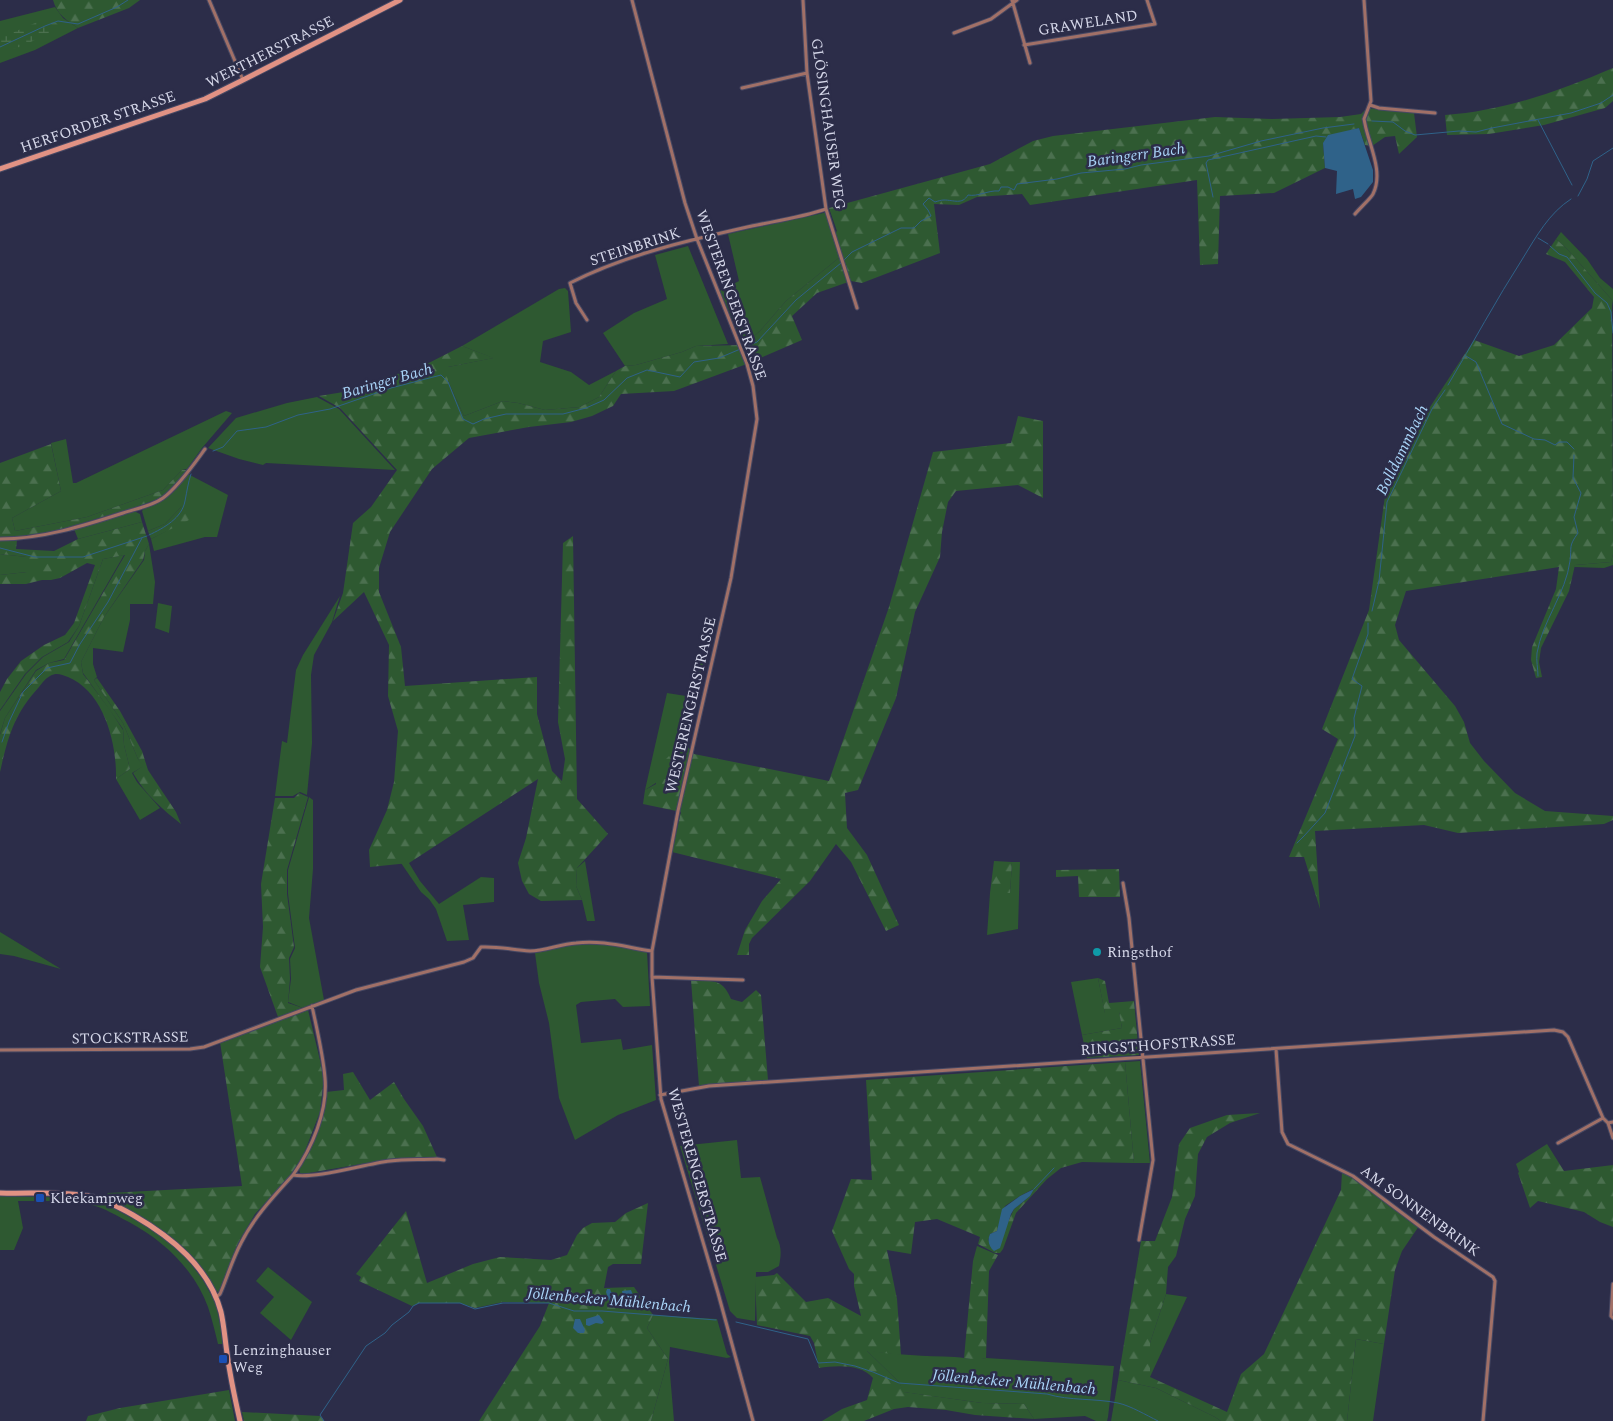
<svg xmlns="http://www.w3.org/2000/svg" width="1613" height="1421" font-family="Spectral,serif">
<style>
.green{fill:#2e5931}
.forest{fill:url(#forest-firs);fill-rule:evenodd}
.wetland{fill:url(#wetland-marsh)}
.water{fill:#2f6289}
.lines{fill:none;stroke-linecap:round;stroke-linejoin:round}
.stream{stroke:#2f6289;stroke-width:1}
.minor-casing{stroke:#474863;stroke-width:5}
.secondary-casing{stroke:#474863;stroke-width:7}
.minor{stroke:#a17067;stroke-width:3}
.secondary{stroke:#e19284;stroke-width:5}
.culture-dot{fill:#0f9aa8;stroke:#2c2d49;stroke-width:2}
.transit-dot{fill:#1a4fb4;stroke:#2c2d49;stroke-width:2}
.labels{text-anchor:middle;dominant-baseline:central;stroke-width:5;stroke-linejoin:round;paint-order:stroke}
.street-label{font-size:15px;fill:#d5d7e9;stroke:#2c2d49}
.poi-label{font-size:15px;fill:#d5d7e9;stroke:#2c2d49;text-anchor:start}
.water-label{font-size:16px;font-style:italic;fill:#a9d4f8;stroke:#2c2d49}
</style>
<defs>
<pattern id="forest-firs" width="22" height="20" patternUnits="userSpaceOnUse" patternTransform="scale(1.25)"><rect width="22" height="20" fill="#2e5931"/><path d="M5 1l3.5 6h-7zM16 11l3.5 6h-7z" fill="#4b704f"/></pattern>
<pattern id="wetland-marsh" width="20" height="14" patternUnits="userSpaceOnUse" patternTransform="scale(1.25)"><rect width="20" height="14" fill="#2e5931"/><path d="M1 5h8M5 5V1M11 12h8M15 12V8" fill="none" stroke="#4b704f"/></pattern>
</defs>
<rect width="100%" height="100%" fill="#2c2d49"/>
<path class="green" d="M55,7L63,18L78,28L35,50L0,63V21Z
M828,212L840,257L786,301L760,331L744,345L720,291L739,281L728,234Z
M1561,232L1587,259L1600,278L1613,289V306L1612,300L1567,249L1556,239Z
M688,246L728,344L696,346L682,352L636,365L625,366L603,333L634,313L667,299L655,255Z
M565,288L568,291L571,332L543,341L540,362L571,372L589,385L616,371L599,397L580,407L545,410L518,403L503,401L464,416L448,381V367L493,358L462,346L559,289Z
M317,397L339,409L395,470L266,463L263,465L239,459L208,448L236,418L287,403Z
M226,411L232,413L202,448L187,469L182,470L163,490L87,517L15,531L12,518L61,491L51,443L66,439L73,483H76Z
M188,474L228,495L217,537H205L154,551L151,539L166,531L182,506L165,524L148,531L142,511C148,503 161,501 169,495C176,489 182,481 188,474Z
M134,511L140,514L142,522L78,539L74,529Z
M149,544L155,582L153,604H130V620L123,652L93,648V664L97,677L94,680L123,723L138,759L144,766L132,773L137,782L160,808L140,820L116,779L130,769L124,745L123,729L83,673L81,662L104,617L144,560L145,551Z
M0,554L27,557V572L0,575Z
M1613,554V565L1604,568L1574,567L1575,565L1611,562Z
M124,555L64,659L49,663L36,670L5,718L0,734V711L26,674L43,657L69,642L79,626L103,559Z
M340,596L332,622L314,655L311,675L312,743L307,795L300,792L293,796H275L282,741L287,743L296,670L303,655Z
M158,603L172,606L169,633L155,628Z
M667,693L686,696L677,735V749L669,779H662L645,790Z
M309,797L313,800V869L309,918L324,1000L303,1008L288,1002L291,979L290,959L295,948L288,894V870Z
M585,861L595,921H587L582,900L576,886L577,868Z
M1012,862H1020L1018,929L987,935L990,893H1010Z
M401,863H409L420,881L439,904L481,877L494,878V902L463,905L469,940L447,941L436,909L429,899L421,892Z
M0,932L61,969L14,956L0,954Z
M584,944H610L647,952L650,1006L623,1007L615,999L581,1002L576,1005L581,1043L621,1039L623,1050L652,1045L656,1100L618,1115L575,1140L559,1098L549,1023L539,983L535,953L571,945Z
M1098,978L1105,1013L1119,1011L1122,1028L1082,1035L1071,982Z
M1140,1061L1150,1163H1134L1125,1062Z
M737,1140L741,1178L760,1177L777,1238C782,1247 781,1256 779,1266L768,1272H756L755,1321L737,1318L730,1311L680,1146Z
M0,1196L83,1198L100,1201L152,1229L167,1239L184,1255L203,1280L216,1304L224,1344H218C215,1332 212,1319 208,1307C194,1269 164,1241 129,1222C117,1216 105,1208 91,1205C68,1200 42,1201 18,1201L23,1228L14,1250H0Z
M268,1267L312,1302L291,1340L260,1313L274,1297L256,1281Z
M1166,1294L1187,1297L1150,1377V1343Z
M653,1315L717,1319L727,1354L731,1357L727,1358L670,1347L669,1362L674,1421H651L668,1359L647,1328Z
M1356,1339L1384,1344L1373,1421H1347Z
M866,1350C896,1355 925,1356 955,1357C966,1358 975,1360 986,1358L1114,1366L1108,1417L1107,1421H1096L1085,1416L1034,1419L1024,1404L982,1403L903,1392L899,1382Z
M1118,1380L1156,1388L1215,1417L1221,1421H1111Z"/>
<path class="forest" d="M53,0H140L129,8L78,28C66,20 57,14 53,0Z
M1613,68V101L1605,108L1544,125L1489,134L1447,135L1445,115C1504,111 1559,91 1613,68Z
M1367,108L1414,113L1417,137L1399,154L1395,136L1385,137L1372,146L1365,145L1359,128L1344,132L1323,143L1325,168L1274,193L1220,196L1218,264L1200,265L1197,180L1030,205L1022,194L977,197L959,205L934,204L940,253L862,283L851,281L817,293L792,316L802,340L744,365L674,391L621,394L613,406L592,416L571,422L529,427L469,438L432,469L390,532L379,568V592L401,647L405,686L537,677V714L552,771L562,781L565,759L558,722L563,543L573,536L577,799L608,834L577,868L576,886L582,900L541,901L529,894L522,881L518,863L526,838L538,779L409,863L370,867L369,850L387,810L394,782L398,731L388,696L389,645L364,592L333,621L343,593L353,523L371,507L397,470L340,408L319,396L362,389L385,377L417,369L462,346L494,358L448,367V381L464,416L503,401L518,403L545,410L580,407L599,397L616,371L625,366L636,365L682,352L696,346L744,345L760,331L786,301L840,257L834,234L837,231L829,208L990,164L1033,141L1053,136L1215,117L1272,119L1340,117L1361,114Z
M1556,239L1567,249L1612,300L1613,554L1611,562L1575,565L1569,591L1541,648L1539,662L1542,677L1536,678L1531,660L1532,647L1556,589L1559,567L1406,591L1395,625L1399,640L1455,706L1464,722L1470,743L1484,761L1515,793L1545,811L1613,816V820L1604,824L1458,833L1424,825L1315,831L1320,909L1304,857H1289L1338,739L1322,729L1369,610L1385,496L1430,407L1474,340L1519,356L1554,345L1592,308L1594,297L1565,262L1546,254Z
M1018,416L1043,421V498L1018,485L956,491L948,502L942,532L940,557L915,612L896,698L858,790L845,793L847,828L867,855L899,925L886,931L851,862L836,844L810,881L752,938L749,944V955H737L745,930L762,901L781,879L672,852L681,812L643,804L645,790L656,784V773L660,772L662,779H669L671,773L665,767V760L677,748C678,719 688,690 697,662L705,663L687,746L694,754L829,781L889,607L933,452L1011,443Z
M51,444L61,491L12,518L15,531L87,517L163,490L182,470H188L163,497L136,507L52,532L16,537H0V463Z
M185,505L201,514L151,539L148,531L165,524L182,506Z
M142,522L149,544L145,551L143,560L104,617L81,662L83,674L110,710L123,730L124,745L130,769L116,779C117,743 104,692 68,677C62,675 57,672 50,676C46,678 42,683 39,687C14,714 8,737 0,772V735L5,718L36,671L49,663L64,660L125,555L103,559L79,626L68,642L42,657L25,674L0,710V692L7,679L21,661L44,645L65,635L74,623L95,565L87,563L60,578L51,580H42L26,584H0V575L27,572V557L0,554V541L17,540L16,549L54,551L78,539Z
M97,678L120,711L142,751L148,770L176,812L181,824C162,809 145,794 133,773L143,766L138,759L123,723L94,680Z
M299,793L308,797L287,870V894L294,947L289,958L290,979L288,1003L303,1008L278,1017L260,967L263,927L261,884L275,798H294Z
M994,861L1012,862L1010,893H990Z
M1119,869L1120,897H1079L1078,876L1056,877V870Z
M1098,978L1105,981L1109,1003L1134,1001L1139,1055L1087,1058L1082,1035L1122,1028L1119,1012L1105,1014Z
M691,980C712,982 722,977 731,999L742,1002L756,990L761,995L768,1080L699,1086Z
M308,1010L324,1077L320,1112L303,1156L290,1176L255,1214L238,1243L219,1292L215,1291L182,1248L105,1200L108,1193L242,1186L220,1042Z
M1125,1062L1134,1163L1082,1162L1061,1168L1047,1179L1016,1213L1003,1249L1000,1253H995L978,1244L980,1237L937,1219L915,1222L911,1254L887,1250L897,1299L901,1355L867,1351L899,1382L904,1392L982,1403L1024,1404L1034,1419L975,1415L946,1410L908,1407L894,1409L864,1421H822L842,1409L867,1400L873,1378C862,1364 836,1365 819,1368L814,1343L810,1336L757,1325L755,1277L774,1275L777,1273L806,1302L828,1298L861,1316L854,1286V1274L849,1269L832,1231L851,1179L872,1180L866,1080ZM1033,1189L1030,1196L1014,1209L1008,1222L988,1241L990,1234L997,1231L1005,1206L1020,1196Z
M353,1072L370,1100L394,1082L404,1099L423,1126L437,1157L390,1159L303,1174L300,1173L299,1168C311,1144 326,1119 326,1092L344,1090L343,1074Z
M1260,1113L1230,1123L1207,1137L1198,1154L1195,1196L1185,1219L1176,1256L1168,1267L1166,1294L1150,1343V1377L1227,1412L1241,1374L1264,1354L1341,1190L1342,1172L1352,1177L1419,1226L1402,1251L1395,1270L1384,1344L1356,1339L1347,1421H1221L1215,1417L1156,1388L1118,1380L1141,1241H1155L1172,1197L1179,1144L1190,1128L1227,1115Z
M1547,1144L1564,1171L1613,1165V1227L1600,1222L1584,1212L1538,1201L1530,1208L1518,1173L1519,1172L1516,1164Z
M648,1203L641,1264H613L608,1267L604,1288L634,1287L653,1315L647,1328L668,1359L651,1421H479L540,1326L549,1303L503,1302L475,1308L460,1303H419L412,1306L359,1281L361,1277L356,1274L406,1211L427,1283L473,1264L500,1257L551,1260L567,1255L577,1235L583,1228L592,1223L615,1222L626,1213Z
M977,1246L998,1255L989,1271L986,1358L977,1360L964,1358L973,1261Z
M229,1390L235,1421H86L88,1416L120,1408Z
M242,1412L320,1416L324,1421H244Z"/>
<path class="wetland" d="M51,18L60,27L27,44L0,54V38L35,23Z"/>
<path class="water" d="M1359,128L1373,170V182L1361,197L1355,199L1353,189L1336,194L1337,171L1325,168L1323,143L1328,135Z
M1034,1189L1030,1196L1014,1209L1011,1214L1000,1248L994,1251C989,1247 987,1240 990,1234L997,1231L1002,1209L1020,1196Z
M607,1289H610L611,1292L616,1293L620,1304H610L606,1292Z
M631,1290L637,1305L625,1306L622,1291Z
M599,1315L604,1322L602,1324L596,1323L589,1326L586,1325V1319Z
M575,1319H580L585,1330L584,1333H578L573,1328Z"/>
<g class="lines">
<path class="stream" d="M0,47L45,26L58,21L78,24L117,7L128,0
M1538,120L1572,185
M1372,121L1393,122L1405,131L1415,135L1459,131L1476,132L1492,128L1571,113L1601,103L1613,95
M1578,196L1587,179L1593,161L1613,148
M1213,197L1206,163L1208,160L1316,136L1326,137
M1538,238L1548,244
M1550,246L1559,254L1567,257L1595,293L1607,303L1611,312L1613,333
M844,260L852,252L901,228H914L921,221L931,216L928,210L923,204L929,198L935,202C938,201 941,200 944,200C954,200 962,205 968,195C978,197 988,190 999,191L1001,187H1008L1014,190L1017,184L1057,179L1081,173L1125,169L1141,165L1209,156L1261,141L1323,128L1354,124
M1466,356L1476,362L1502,424L1534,439L1545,440L1555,445L1559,442H1567L1574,449
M1448,385C1473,343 1496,300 1523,258C1536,237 1549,213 1571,199
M213,451L223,447L237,431L266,427L298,415L330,409L391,388L441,375L448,382L463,419L473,424L484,419L506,414H563L586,408L604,400L627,378L647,370L680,377L694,362L719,358L757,342L796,300L841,263
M149,535C164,528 182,518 185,501C187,491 188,483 191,474
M0,548L35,557H83L147,536
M1372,611L1379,581L1387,502L1432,409L1445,390
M1538,676C1538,669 1536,660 1537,653C1542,622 1566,593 1570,561C1572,546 1568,547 1578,533L1574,517L1581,493L1573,478L1574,455
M2,742L9,722L23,692L47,668L70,663L80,644L108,602L142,538
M1297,843L1304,836L1325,813L1355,736L1354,718L1362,686L1352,679L1368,634V623
M1034,1189L1054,1168
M736,1322L808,1339L818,1363L835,1362L855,1366L873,1372L899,1383L1047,1394C1070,1401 1094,1398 1118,1403C1131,1406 1146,1415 1158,1421
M324,1421L320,1415L366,1346L385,1333L392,1325L409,1312L413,1306L419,1303H460L475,1309L503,1303H549L574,1311H602L716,1320"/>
<g class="minor-casing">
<path id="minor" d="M209,0L243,80
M632,0L685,203L697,239L747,364L753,386L757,419L731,578L678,811L652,951V977L661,1099L718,1293L753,1421
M803,0L807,73L826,209L857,308
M1012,0L1030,63
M954,33L991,19L1017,0
M1024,45L1155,24L1147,0
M742,88L807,73
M1370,105L1379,108L1435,113
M1355,214C1359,209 1372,197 1373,194C1384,172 1369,145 1365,124L1364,119L1371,101L1364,0
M587,320L576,303L570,283C627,254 690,240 752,226C776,221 803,217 826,209
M0,539C42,539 83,526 123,513C135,509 152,506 163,498C178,487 194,464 205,449
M1123,883L1129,918L1153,1160L1139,1240
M652,977L743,980
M1276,1049L1282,1132L1288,1144L1353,1176L1434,1237L1493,1277L1495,1281L1483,1421
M0,1050L190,1049L204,1047L356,990L464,962L473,958L481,947C498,946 513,950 530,951C545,951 560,944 576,943C603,940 625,947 652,951
M660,1095L709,1086L1554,1030L1563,1032L1568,1037L1603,1118L1608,1123L1613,1122
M1608,1123L1613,1138
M1558,1143L1603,1118
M293,1175C312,1148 328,1111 325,1078C323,1054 317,1030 312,1006
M1613,1284L1611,1316L1613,1318
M216,1297L220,1294C227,1278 232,1260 241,1243C254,1217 274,1196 293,1175C317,1179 364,1164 390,1161C405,1159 421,1160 437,1159L444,1160"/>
</g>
<g class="secondary-casing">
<path id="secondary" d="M0,169L205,99L243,80L400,0
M0,1193C29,1194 60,1191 88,1196C104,1199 119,1207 133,1215C171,1237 209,1267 221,1312C224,1325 225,1340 227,1353C230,1376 235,1399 240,1421"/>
</g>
<use href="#minor" class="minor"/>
<use href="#secondary" class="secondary"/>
</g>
<circle class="culture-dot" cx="1097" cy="952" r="5"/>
<g class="transit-dot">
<rect x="35" y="1193" width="10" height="10" rx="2.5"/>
<rect x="218" y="1354" width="10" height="10" rx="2.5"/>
</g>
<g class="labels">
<g class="street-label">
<text transform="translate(1088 23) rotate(-9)">GRAWELAND</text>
<text transform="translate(270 52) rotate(-27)">WERTHERSTRASSE</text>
<text transform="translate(98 122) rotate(-19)">HERFORDER STRASSE</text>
<text transform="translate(828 124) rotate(82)">GLÖSINGHAUSER WEG</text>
<text transform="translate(635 247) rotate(-18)">STEINBRINK</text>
<text transform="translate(731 295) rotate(70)">WESTERENGERSTRASSE</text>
<text transform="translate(691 705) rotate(-77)">WESTERENGERSTRASSE</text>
<text transform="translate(130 1038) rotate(-1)">STOCKSTRASSE</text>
<text transform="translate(1158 1045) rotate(-4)">RINGSTHOFSTRASSE</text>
<text transform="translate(697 1175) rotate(74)">WESTERENGERSTRASSE</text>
<text transform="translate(1420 1211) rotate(36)">AM SONNENBRINK</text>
</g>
<g class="poi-label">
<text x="1107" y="952">Ringsthof</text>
<text x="50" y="1198">Kleekampweg</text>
<text x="233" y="1350">Lenzinghauser<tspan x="233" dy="17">Weg</tspan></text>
</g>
<g class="water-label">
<text transform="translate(1136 155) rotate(-8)">Baringerr Bach</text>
<text transform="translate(387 381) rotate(-16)">Baringer Bach</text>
<text transform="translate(1402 450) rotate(-64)">Bolldammbach</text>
<text transform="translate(609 1300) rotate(5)">Jöllenbecker Mühlenbach</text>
<text transform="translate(1014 1382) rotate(5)">Jöllenbecker Mühlenbach</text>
</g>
</g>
</svg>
